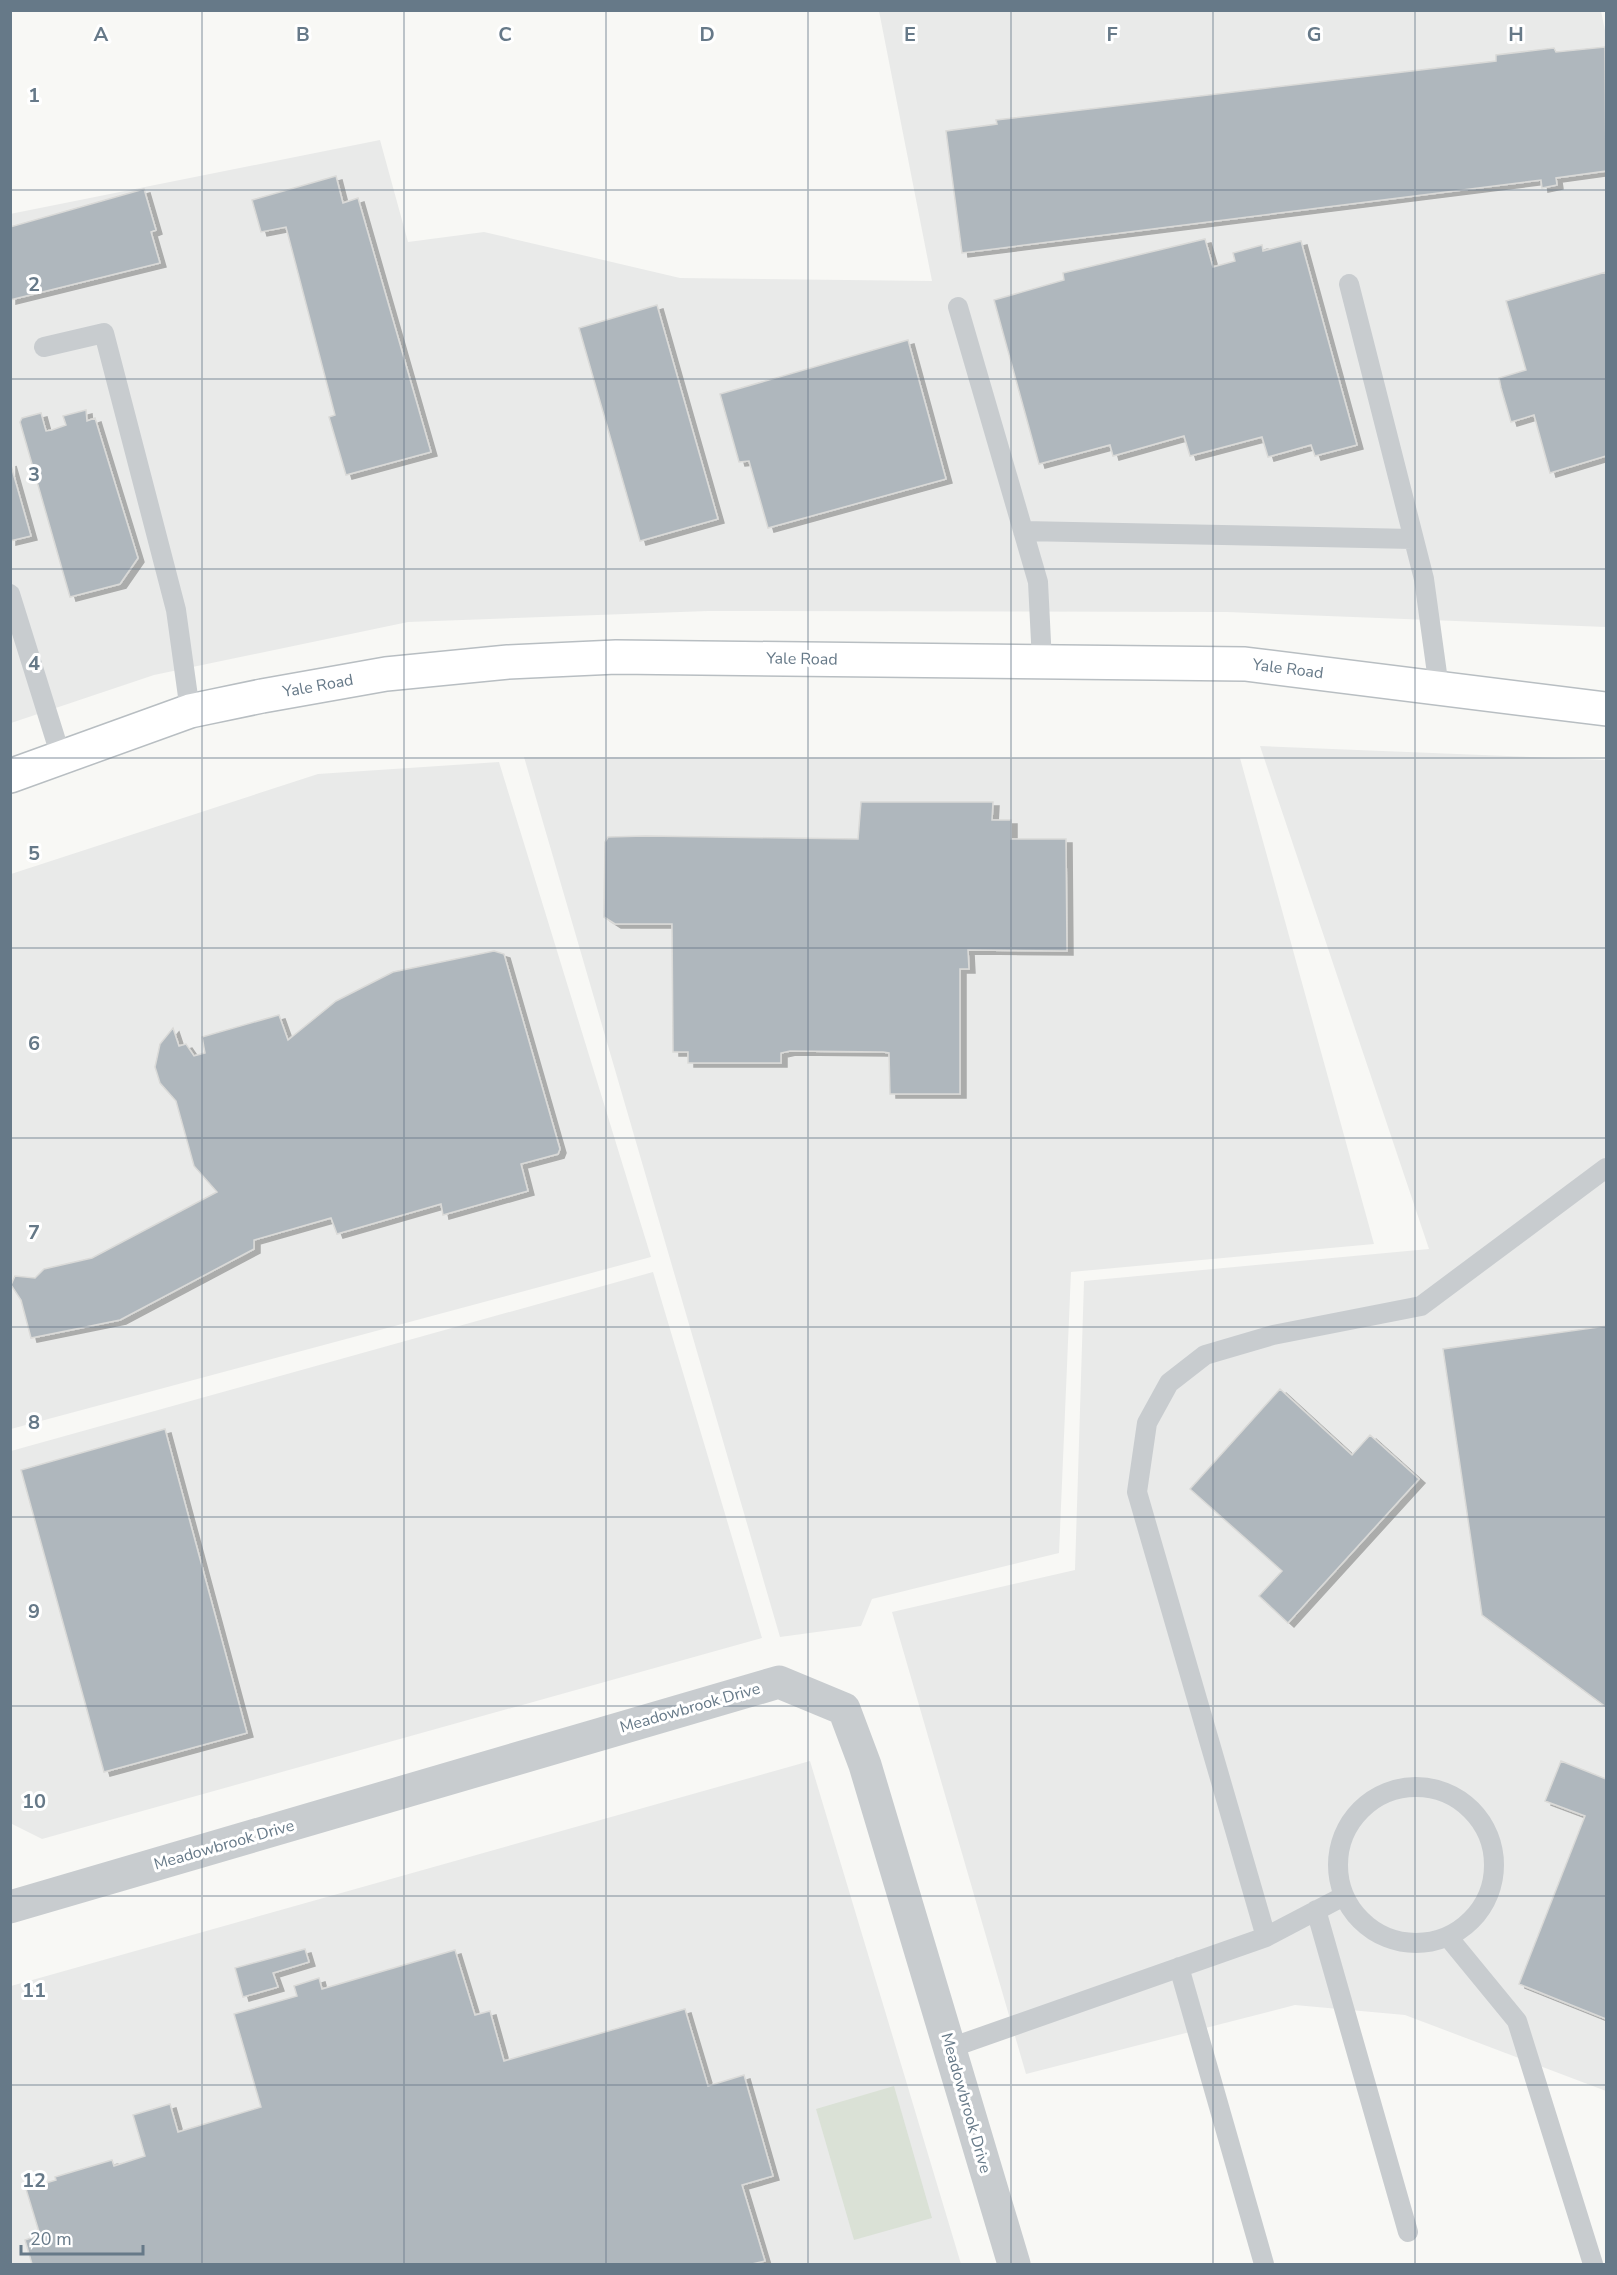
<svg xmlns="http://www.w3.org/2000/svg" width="1617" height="2275" font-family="'Nunito Sans',sans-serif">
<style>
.built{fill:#e9eae9}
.green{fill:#dae1d6}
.building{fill:#afb7bd;stroke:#dadad8;stroke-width:1.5;filter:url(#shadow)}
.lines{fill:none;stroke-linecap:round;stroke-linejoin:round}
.secondary-casing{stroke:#b8bec2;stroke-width:36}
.lane{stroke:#c8cccf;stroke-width:20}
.street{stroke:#c8cccf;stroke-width:33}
.secondary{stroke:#fff;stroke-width:33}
.grid{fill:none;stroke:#667988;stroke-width:1.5;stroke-opacity:0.55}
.labels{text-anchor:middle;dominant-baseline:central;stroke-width:6;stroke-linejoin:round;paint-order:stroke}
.street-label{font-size:16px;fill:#667988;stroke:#fff}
.grid-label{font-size:20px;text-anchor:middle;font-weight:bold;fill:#667988;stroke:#fff;stroke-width:6;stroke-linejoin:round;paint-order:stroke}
</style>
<defs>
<filter id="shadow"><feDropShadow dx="6" dy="4" stdDeviation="0" flood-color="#0004"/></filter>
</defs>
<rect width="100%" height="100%" fill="#f8f8f5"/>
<path class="built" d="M879,11H1601L1606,35V627L1227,612L708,611L408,622L154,675L11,723L10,214L380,140L408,242L484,232L680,278L932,281Z
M1260,746L1606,760V2091L1405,2015L1295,2005L1026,2074L892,1612L1075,1570L1084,1281L1429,1249Z
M524,757L1240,758L1374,1244L1071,1272L1059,1553L872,1599L861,1626L780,1637Z
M499,762L651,1257L11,1429V874L318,774Z
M653,1272L762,1638L42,1839L12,1824L11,1451Z
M810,1761L961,2264H11V1986Z"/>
<path class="green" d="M894,2086L932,2218L854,2240L816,2109Z"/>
<path class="building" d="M1605,47L1606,171L1556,178L1557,185L1542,188L1541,180L962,253L946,131L997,124L996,120L1496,61V55L1554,48L1556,52Z
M336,176L343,203L358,198L431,452L346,475L329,417L335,415L286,227L261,232L252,200Z
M144,189L156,230L151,232L160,263L10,300V227Z
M1205,239L1213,267L1235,261L1233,253L1262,245L1263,251L1301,241L1357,445L1315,456L1311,445L1268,457L1262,437L1190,456L1184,436L1113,456L1110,445L1039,464L994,300L1064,280L1063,273Z
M1606,272V456L1550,473L1534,415L1511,422L1501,388L1499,378L1526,370L1506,301Z
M657,305L718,519L640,541L579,328Z
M908,340L946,479L768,528L749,461L739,462L720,394Z
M86,410L87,421L95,418L138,558L120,584L70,597L20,422L22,418L41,413L46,431L52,430L66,425L63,416Z
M10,462L31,536L10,541Z
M861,802H993L992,820H1011V839H1066L1067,951L968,950L969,969H960V1094H890L889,1053L883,1052L790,1051L781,1053V1063H688V1052H673L672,924H615L604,917L605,842L608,837L646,836L858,839Z
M494,951L504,954L560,1149L558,1154L521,1164L528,1191L443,1215L441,1204L337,1234L331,1218L254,1240V1249L120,1320L31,1338L21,1300L11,1285L15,1276L35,1278L44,1269L92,1258L217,1192L194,1166L176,1101L160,1083L155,1067L160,1044L173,1028L179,1046L186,1044L194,1056L205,1053L202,1037L279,1015L288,1040L336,1001L393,972Z
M1606,1326V1707L1482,1615L1443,1349Z
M1280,1389L1352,1455L1370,1435L1419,1479L1288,1623L1259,1596L1282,1571L1190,1489Z
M165,1429L247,1733L104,1772L21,1470Z
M1561,1761L1606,1779V2019L1519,1984L1585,1816L1545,1801Z
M305,1949L309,1962L273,1973L278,1987L243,1997L235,1968Z
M455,1950L475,2015L490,2011L504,2061L685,2009L708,2086L744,2075L773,2176L742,2185L765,2261L752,2264H32L25,2240L40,2235L26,2189L56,2180L55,2177L112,2160L114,2166L145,2156L133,2115L170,2104L178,2132L261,2107L234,2014L297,1996L294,1986L319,1978L322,1989Z"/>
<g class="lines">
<g class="secondary-casing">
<path id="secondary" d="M10,776L190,711L262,696L386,674L508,662L616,657L1245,664L1606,709"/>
</g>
<path class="lane" d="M1349,284L1424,579L1439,688
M958,307L1038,582L1042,662
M44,347L104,333L176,610L190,711
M1023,531L1413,539
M10,594L61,757
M1338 1865a78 78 0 1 1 156 0a78 78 0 1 1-156 0Z
M1316,1910L1408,2232
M1266,1937L1137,1492L1147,1423L1169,1383L1205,1355L1273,1335L1421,1306L1606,1168
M1448,1937L1517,2021L1593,2264
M1179,1967L1264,2264
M950,2048L1266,1937L1344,1896"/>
<path class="street" d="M10,1907L779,1682L844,1709L865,1765L1014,2264"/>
<use href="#secondary" class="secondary"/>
</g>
<path class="grid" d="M202,10V2264M404,10V2264M606,10V2264M808,10V2264M1011,10V2264M1213,10V2264M1415,10V2264M10,190H1606M10,379H1606M10,569H1606M10,758H1606M10,948H1606M10,1138H1606M10,1327H1606M10,1517H1606M10,1706H1606M10,1896H1606M10,2085H1606"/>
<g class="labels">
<g class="street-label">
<text transform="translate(802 659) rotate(1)">Yale Road</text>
<text transform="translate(1288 669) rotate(7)">Yale Road</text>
<text transform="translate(318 686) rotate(-10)">Yale Road</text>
<text transform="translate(690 1708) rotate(-16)">Meadowbrook Drive</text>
<text transform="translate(224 1845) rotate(-16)">Meadowbrook Drive</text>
<text transform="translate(966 2103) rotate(74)">Meadowbrook Drive</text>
</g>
</g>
<g class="grid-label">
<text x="101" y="41">A</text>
<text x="303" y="41">B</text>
<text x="505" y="41">C</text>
<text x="707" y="41">D</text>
<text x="910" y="41">E</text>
<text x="1112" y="41">F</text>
<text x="1314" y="41">G</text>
<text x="1516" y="41">H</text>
<text x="34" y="102">1</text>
<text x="34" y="291">2</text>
<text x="34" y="481">3</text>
<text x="34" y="670">4</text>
<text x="34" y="860">5</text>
<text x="34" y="1050">6</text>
<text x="34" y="1239">7</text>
<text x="34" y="1429">8</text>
<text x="34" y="1618">9</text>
<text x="34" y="1808">10</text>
<text x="34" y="1997">11</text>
<text x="34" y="2187">12</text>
</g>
<rect width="1617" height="2275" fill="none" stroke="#667988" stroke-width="24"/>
<path d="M21 2245v9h122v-9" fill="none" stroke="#667988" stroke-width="3"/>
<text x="30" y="2245" font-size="18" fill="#667988" stroke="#ffffff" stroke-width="4.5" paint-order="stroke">20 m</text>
</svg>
